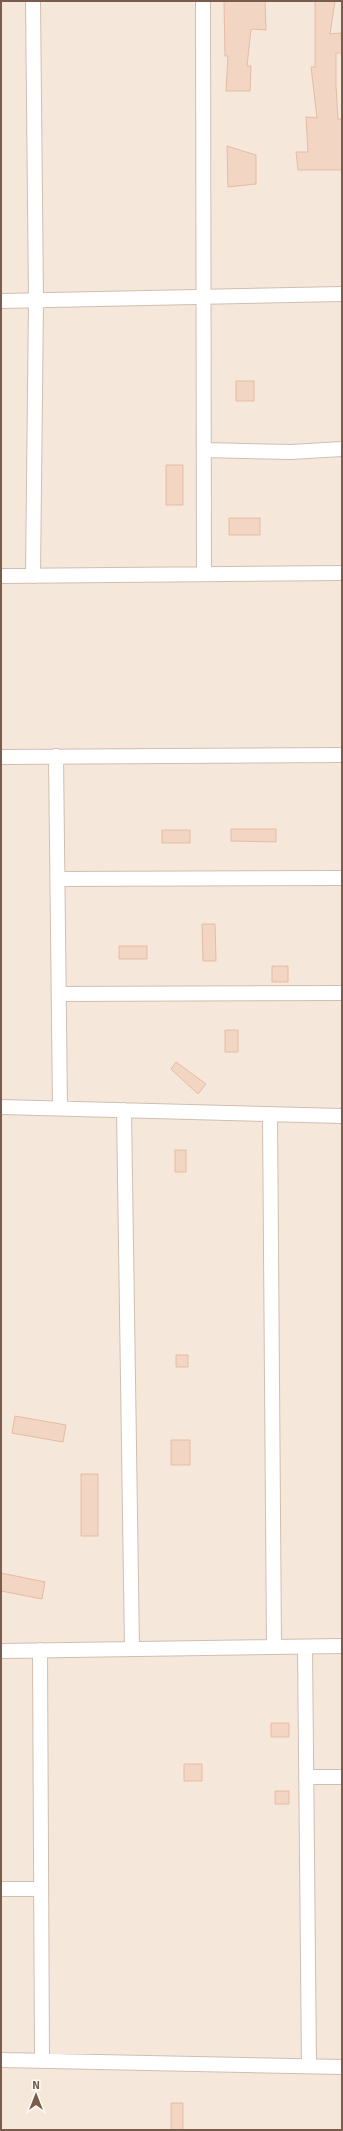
<svg xmlns="http://www.w3.org/2000/svg" width="343" height="2131" font-family="Signika,sans-serif">
<style>
.residential{fill:#f5e8da}
.building{fill:#f3d5c3;stroke:#e6bba3}
.lines{fill:none;stroke-linecap:round;stroke-linejoin:round}
.minor-casing{stroke:#d1beb0;stroke-width:16}
.minor{stroke:#fff;stroke-width:14}
</style>
<rect width="100%" height="100%" fill="#fdf6ec"/>
<path class="residential" d="M1,1H342V2130H1Z"/>
<path class="building" d="M224,1H265L266,30L251,29L247,66H251L250,91H226L228,56H225Z
M315,1H335L330,34L341,33L342,53H336V86L338,119H342V170H298L296,152H308L306,117L317,118L311,67H315Z
M227,146L256,155V184L228,187Z
M236,381H254V401H236Z
M166,465H183V505H166Z
M229,518H260V535H229Z
M231,829H276V842L231,841Z
M162,830H190V843H162Z
M202,924H215L216,961H203Z
M119,946H147V959H119Z
M272,966H288V982H272Z
M225,1030H238V1052H225Z
M176,1062L206,1084L198,1094L171,1069Z
M175,1150H186V1172H175Z
M176,1355H188V1367H176Z
M15,1416L66,1425L63,1442L12,1433Z
M171,1440H190V1465H171Z
M81,1474H98V1536H81Z
M1,1573L45,1582L42,1599L1,1591Z
M271,1723H289V1737H271Z
M184,1764H202V1781H184Z
M275,1791H289V1804H275Z
M171,2103H183V2130H171Z"/>
<g class="lines">
<g class="minor-casing">
<path id="minor" d="M33,1L36,300L33,576
M203,1L204,574
M1,301L342,294
M204,450L291,452L342,449
M1,576L342,573
M56,756L60,1108
M1,757L342,755
M58,879L342,878
M59,994L342,993
M1,1107L342,1116
M124,1110L132,1649
M270,1114L274,1647
M305,1647L309,2066
M40,1650L42,2060
M1,1651L342,1646
M306,1777H342
M1,1889H41
M1,2060L342,2067"/>
</g>
<use href="#minor" class="minor"/>
</g>
<rect width="343" height="2131" fill="none" stroke="#7a5c4d" stroke-width="4"/>
<g transform="translate(36 2095)" stroke="#fffaf3" stroke-width="3" paint-order="stroke">
<path d="M0-3L7 15L0 10L-7 15Z" fill="#7a5c4d"/>
<text y="-6" font-size="11" font-weight="bold" text-anchor="middle" fill="#7a5c4d">N</text>
</g>
</svg>
